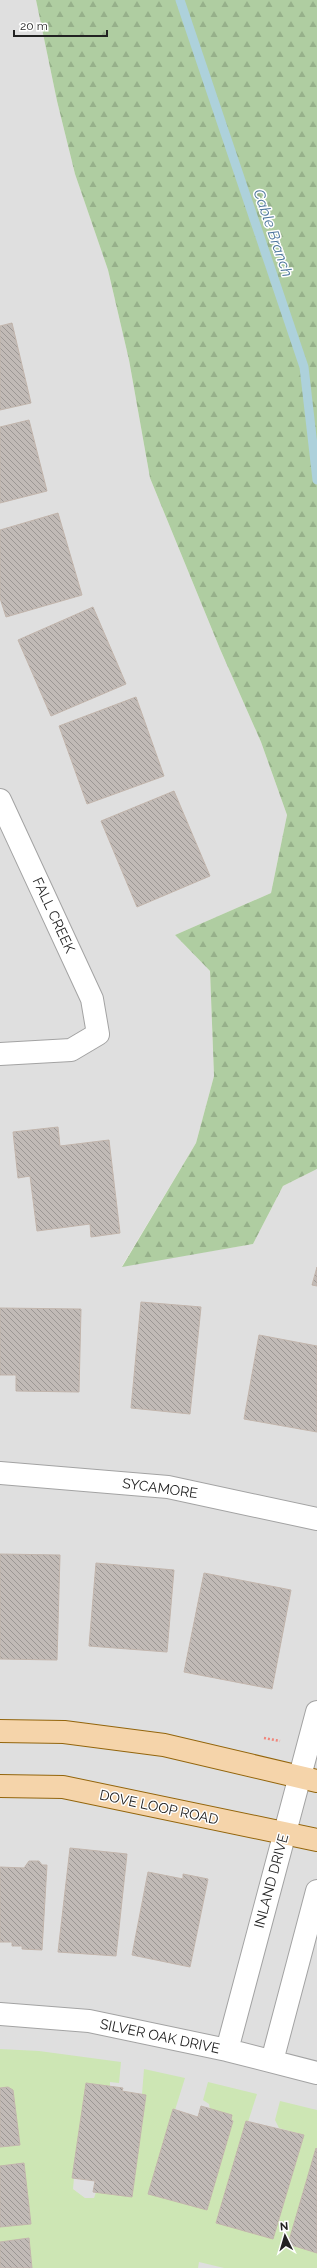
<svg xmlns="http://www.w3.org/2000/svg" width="317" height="2268" font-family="Raleway,sans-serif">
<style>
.residential{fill:#dfdfdf}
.grass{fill:#cde6b4}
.forest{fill:url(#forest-firs)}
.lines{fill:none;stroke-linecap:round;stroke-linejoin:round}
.stream{stroke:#add1db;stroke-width:9}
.building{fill:url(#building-back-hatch);stroke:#c2b5ac}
.minor-casing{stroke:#a3a3a3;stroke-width:24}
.major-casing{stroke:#93650c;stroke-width:24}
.path{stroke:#f0867b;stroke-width:2.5;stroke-dasharray:2 2;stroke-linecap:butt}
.minor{stroke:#fff;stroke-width:22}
.major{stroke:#f5d4aa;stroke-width:22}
.labels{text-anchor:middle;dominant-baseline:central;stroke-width:3;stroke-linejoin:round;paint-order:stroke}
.street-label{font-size:14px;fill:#222;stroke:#fff}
.water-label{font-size:15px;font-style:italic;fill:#4d769c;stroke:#fff}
</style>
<defs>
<pattern id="forest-firs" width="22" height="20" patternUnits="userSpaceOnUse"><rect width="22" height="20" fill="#afcda1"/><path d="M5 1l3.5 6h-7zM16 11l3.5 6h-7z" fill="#96b08a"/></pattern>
<pattern id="building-back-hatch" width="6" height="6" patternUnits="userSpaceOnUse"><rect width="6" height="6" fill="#c1bab6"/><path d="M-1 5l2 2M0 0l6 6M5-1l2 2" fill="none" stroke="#9c9794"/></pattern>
</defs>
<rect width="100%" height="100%" fill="#f1eee9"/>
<path class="residential" d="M0,0H36L57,101L75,174L108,270L129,360L150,478L220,649L261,742L287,815L271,893L175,935L210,971L214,1076L196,1143L122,1266L253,1244L283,1186L317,1169V2268H0Z"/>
<path class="grass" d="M0,2049L39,2051L121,2062L119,2083L110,2082V2086L86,2083L72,2178H74L73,2189L85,2198H94L96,2192L132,2197L146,2095L142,2094L144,2069L185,2078L175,2110H173L149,2194L207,2210L233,2121L231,2120L232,2115L210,2109L209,2104L203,2100L208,2082L257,2094L216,2222L273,2239L304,2135L279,2128L275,2120L280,2101L317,2110V2149L288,2244L317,2253V2268H224L199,2262L198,2268H32L29,2238L0,2242V2227L31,2223L24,2163L0,2166V2147L20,2144L13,2090L8,2087L0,2088Z"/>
<path class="forest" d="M36,0H317V1169L283,1186L253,1244L122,1267L196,1143L214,1076L210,971L175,935L271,893L287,815L261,742L220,649L150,478L129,360L108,270L75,174L57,101Z"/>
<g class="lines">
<path class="stream" d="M180,0L304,367L317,480"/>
</g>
<path class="building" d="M12,323L31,403L0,410V326Z
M29,420L47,491L0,503V427Z
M58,513L82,595L6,617L0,598V530Z
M93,607L126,684L51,716L18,640Z
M136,697L164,776L87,804L59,726Z
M174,791L210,876L137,907L101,821Z
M58,1127L60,1146L109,1140L120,1233L91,1237L90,1224L37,1231L30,1176L18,1178L13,1132Z
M317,1267V1286L312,1285Z
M141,1302L201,1307L190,1414L131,1408Z
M0,1308L81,1309L79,1392L16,1391V1375H0Z
M259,1335L317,1346V1432L244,1419Z
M0,1554L60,1555L57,1660L0,1659Z
M96,1563L174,1570L167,1652L89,1646Z
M204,1573L291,1590L272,1689L184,1672Z
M70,1848L127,1854L116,1956L58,1952Z
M29,1861H39L42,1865H47L42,1950L22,1949V1946H12V1942H0V1867L24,1868Z
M148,1872L183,1879V1874L208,1879L190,1967L132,1955Z
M86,2083L123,2088L122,2091L146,2095L132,2197L93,2192L95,2181L72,2178Z
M8,2087L13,2090L20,2145L0,2147V2088Z
M201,2106L232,2115L231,2120L233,2121L207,2210L148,2194L173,2109L198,2117Z
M246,2121L304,2135L273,2239L216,2223Z
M316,2148L317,2149V2253L288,2244Z
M24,2163L31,2224L0,2227V2166Z
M29,2238L32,2268H0V2242Z"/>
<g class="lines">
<g class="minor-casing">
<path id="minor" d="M0,800L92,999L98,1034L71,1050L0,1054
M0,1473L168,1487L317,1519
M0,2014L89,2021L227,2050L317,2073
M227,2050L317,1712
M272,2061L317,1891"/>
</g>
<g class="major-casing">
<path id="major" d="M0,1731L64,1732L164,1745L317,1781
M0,1786L63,1787L317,1840"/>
</g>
<path class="path" d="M264,1738L280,1741"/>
<use href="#minor" class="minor"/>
<use href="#major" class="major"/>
</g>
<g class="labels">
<g class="street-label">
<text transform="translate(54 915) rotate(65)">FALL CREEK</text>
<text transform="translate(160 1488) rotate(8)">SYCAMORE</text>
<text transform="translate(159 1807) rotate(12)">DOVE LOOP ROAD</text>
<text transform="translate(271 1881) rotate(-75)">INLAND DRIVE</text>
<text transform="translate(160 2036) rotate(12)">SILVER OAK DRIVE</text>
</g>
<g class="water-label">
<text transform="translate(273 233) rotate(71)">Cable Branch</text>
</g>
</g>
<g transform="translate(285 2236) rotate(355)" stroke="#ffffff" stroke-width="3" paint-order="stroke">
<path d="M0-3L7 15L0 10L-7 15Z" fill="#222222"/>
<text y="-6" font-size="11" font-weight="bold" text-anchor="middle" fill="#222222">N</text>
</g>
<path d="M14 30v6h93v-6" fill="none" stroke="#222222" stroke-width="2"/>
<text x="20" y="30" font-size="12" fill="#222222" stroke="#ffffff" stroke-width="3" paint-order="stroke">20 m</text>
</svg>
